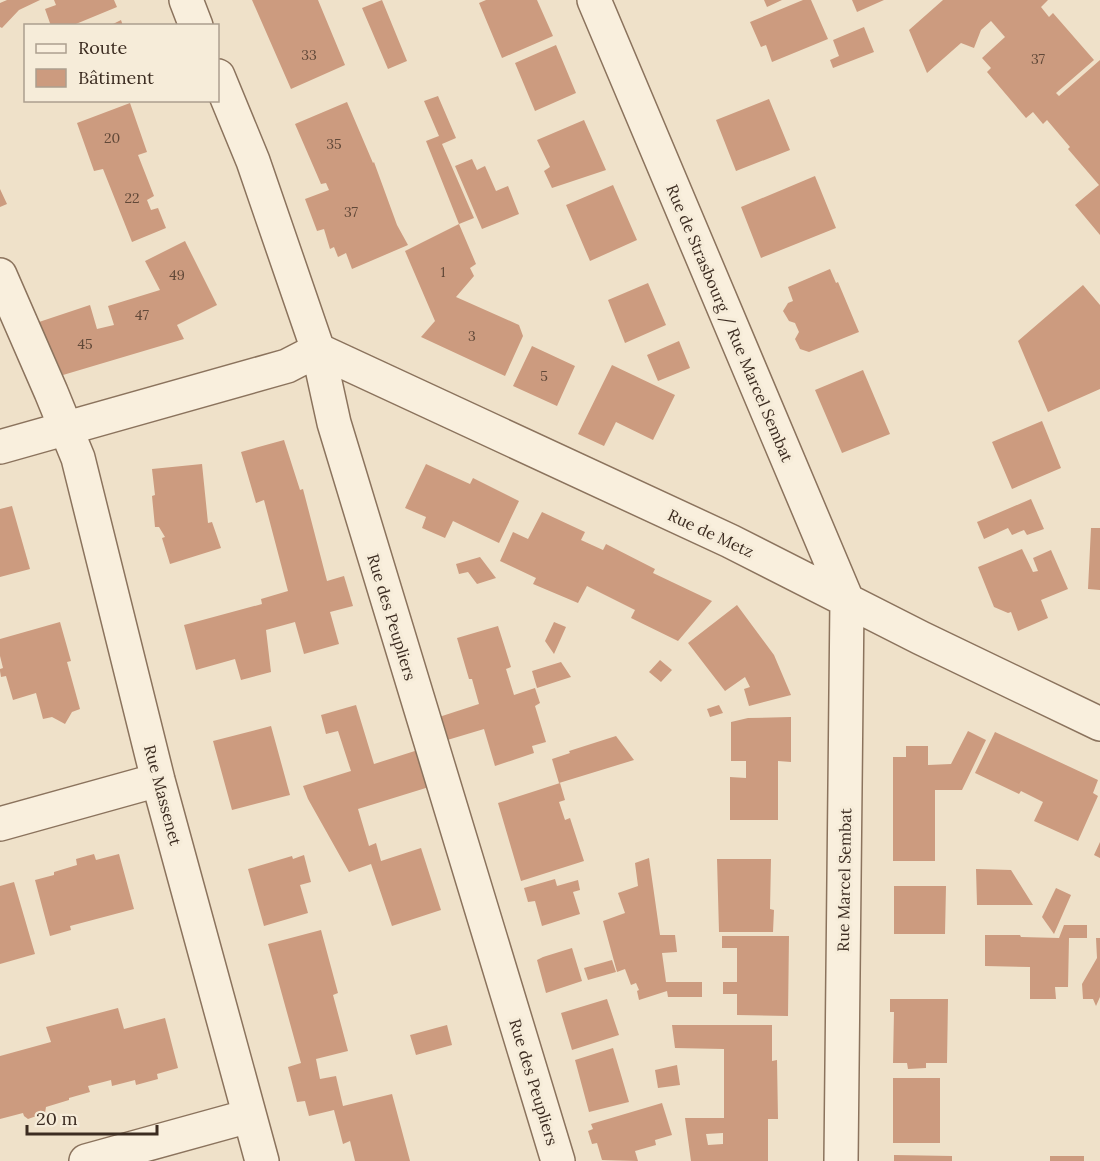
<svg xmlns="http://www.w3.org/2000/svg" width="1100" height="1161" font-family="Lora,serif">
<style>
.building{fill:#cc9b7f;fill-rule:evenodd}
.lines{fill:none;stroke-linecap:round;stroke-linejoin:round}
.street-casing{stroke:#8b735d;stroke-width:36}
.street{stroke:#f9efdd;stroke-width:33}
.labels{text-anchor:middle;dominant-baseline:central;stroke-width:6;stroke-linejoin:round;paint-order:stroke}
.number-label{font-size:14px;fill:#604838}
.street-label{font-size:16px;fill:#3c2c21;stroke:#f6ecd9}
</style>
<rect width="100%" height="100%" fill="#efe1c9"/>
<path class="building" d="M7,0H40L19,10L2,28L0,27V3Z
M54,0H114L117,7L71,26H51L45,9L56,5Z
M252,0H318L345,65L291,89Z
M382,0L407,61L388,69L362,8Z
M486,0H537L553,36L502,58L479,3Z
M764,0H782L767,7Z
M803,0H811L828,39L772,62L766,45L761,47L750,22Z
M852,0H884L857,12Z
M943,0H1048L1041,7L1049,17L1053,13L1094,60L1056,93L1059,96L1100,60V235L1075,205L1099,185L1068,149L1070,147L1047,120L1043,124L1033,112L1026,118L987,72L991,68L982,58L1005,37L991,21L981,30L974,48L961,43L927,73L909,30Z
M121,20L123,26H109Z
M864,27L874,52L833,68L830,60L839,56L833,40Z
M556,45L576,93L535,111L515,63Z
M438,96L456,138L442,144L474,218L459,224L426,141L439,136L424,101Z
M769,99L790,150L736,171L716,120Z
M347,102L373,163L374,162L397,225L408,245L352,269L346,253L338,257L334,247L330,249L324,229L317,231L305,199L329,190L326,183L321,184L295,124Z
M130,103L147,152L138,155L154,196L147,200L151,210L158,208L166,228L132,242L103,169L94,171L77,123Z
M584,120L606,170L552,188L544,171L550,167L537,140Z
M472,159L477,170L485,166L496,191L508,186L519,214L482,229L455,166Z
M815,176L836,228L761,258L741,207Z
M613,185L637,240L590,261L566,205Z
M0,189L7,204L0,207Z
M459,224L476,264L470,268L474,276L456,297L519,325L523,336L505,376L421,337L435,321L405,251Z
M185,241L217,305L177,325L184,339L63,375L39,322L90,305L97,329L114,325L108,306L160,290L145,261Z
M830,269L836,283L838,282L859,332L809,352L800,349L795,339L799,332L795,323L789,321L783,311L788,303L793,301L788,287Z
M648,283L666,325L625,343L608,300Z
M1083,285L1100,305V389L1048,412L1018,341Z
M679,341L690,368L658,381L647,355Z
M532,346L575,366L557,406L513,386Z
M612,365L675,395L653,440L616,422L604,446L578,434Z
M863,370L890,434L842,453L815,390Z
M1042,421L1061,468L1012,489L992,442Z
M284,440L300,490L303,489L327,581L344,576L353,606L330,612L339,644L304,654L295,622L266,630L271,672L241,680L235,659L196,670L184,625L262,604L261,599L288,591L264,500L256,503L241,452Z
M202,464L208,523L212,522L221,548L170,564L162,538L165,537L159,527H155L152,496L155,495L152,469Z
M426,464L470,484L473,478L519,501L499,543L453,521L445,538L422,528L426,517L405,508Z
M1031,499L1044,529L1027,535L1024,530L1012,535L1008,528L984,539L977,522Z
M12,506L30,569L0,577V509Z
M542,512L585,532L581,540L603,550L606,544L655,569L653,573L712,601L678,641L631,618L635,610L587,586L578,603L533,584L536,578L500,561L513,532L528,539Z
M1091,528H1100V590L1088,589Z
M1022,549L1033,572L1038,571L1033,558L1051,550L1068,589L1041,600L1048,618L1018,631L1011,612L1008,613L994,607L978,567Z
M480,557L496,578L477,584L468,572L459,574L456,564Z
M737,605L774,655L791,695L749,706L744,689L750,687L745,677L725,691L688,643Z
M60,622L71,661L67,662L80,709L72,712L65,724L52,717L43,719L36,693L13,700L6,676L1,677L0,671V669L3,668L0,656V639Z
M554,622L566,627L554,654L545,641Z
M498,626L511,667L506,669L514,695L535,688L540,703L535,706L546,742L532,746L534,753L495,766L484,729L444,741L436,718L479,704L472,679H469L457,638Z
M660,660L672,670L661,682L649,672Z
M561,662L571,677L537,688L532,671Z
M356,705L374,764L418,750L429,787L358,809L369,846L376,843L381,861L421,848L441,910L392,926L371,864L349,872L308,799L303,786L351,771L338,731L326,734L321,715Z
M719,705L723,713L710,717L707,709Z
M791,717V762L778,761V820H730V777L746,778V761H731V722L748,718Z
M271,726L290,795L232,810L213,741Z
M968,731L986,740L962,790H935V861H893V757H906V746H928V765L951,764Z
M995,732L1098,780L1093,793L1098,796L1078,841L1034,821L1043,802L1021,791L1019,794L975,773Z
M616,736L634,760L559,783L552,759L570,753L569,751Z
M560,783L565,800L559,802L565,820L570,818L584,861L521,881L498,803Z
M1100,842V858L1094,855Z
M94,854L96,860L119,854L134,909L70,926L71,930L50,936L35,880L54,875V872L77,865L76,859Z
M304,855L311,882L300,885L308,913L264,926L248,869L292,856L293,859Z
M649,858L660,935H675L677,952L662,953L666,982H702V997H668L667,991L639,1000L637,991L639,990L636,983L631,985L625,969L617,972L603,921L625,913L618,893L638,886L635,863Z
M717,859H771L770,909L774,910L773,932H719Z
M976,869L1011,870L1033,905H977Z
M555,879L557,886L578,880L580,890L573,892L580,914L542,926L535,901L528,902L524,888Z
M14,882L35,954L0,964V886Z
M894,886H946L945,934H894Z
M1056,888L1071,895L1054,934L1042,917Z
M1064,925H1087V938H1069L1068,987H1055L1056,999H1030V967L985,966V935H1020L1021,937L1059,938Z
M321,930L338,993L333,995L348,1051L316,1059L320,1079L336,1076L343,1106L392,1094L410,1161H355L350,1141L343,1144L334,1110L309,1116L305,1101L297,1102L288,1067L301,1063L268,944Z
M722,936H789L788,1016L737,1015V994H723V982H737V948H722Z
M1096,938H1100V997L1096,1006L1093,999H1083L1082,984L1097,958Z
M572,948L582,981L546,993L537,960L543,957Z
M612,960L616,972L588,980L584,968Z
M607,999L619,1035L572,1050L561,1013Z
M890,999H948L947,1063H926V1068L908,1069L907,1063H893L894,1012H890Z
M118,1008L124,1029L165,1018L178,1068L157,1074L158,1079L136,1085L135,1080L112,1086L111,1080L88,1086L90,1092L69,1098V1100L46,1107L45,1113L28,1119L24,1116L23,1113L0,1119V1056L51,1042L46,1027Z
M447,1025L452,1045L416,1055L410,1035Z
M672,1025H772V1061L777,1060L778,1119H768V1161H691L685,1118H724V1049L675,1048ZM723,1133V1144L708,1145L706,1134Z
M613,1048L629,1102L589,1112L575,1060Z
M677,1065L680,1085L658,1088L655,1070Z
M893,1078H940V1143H893Z
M662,1103L672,1135L655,1140L656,1145L635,1151L638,1161L602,1160L597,1143L592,1144L588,1131L593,1129L591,1124Z
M894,1155L952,1156V1161H894Z
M1050,1156H1084V1161H1050Z"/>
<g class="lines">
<g class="street-casing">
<path id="street" d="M186,0L196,26
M594,0L847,600L841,1161
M218,76L253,161L318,350L334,423L558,1161
M0,275L51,392L78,458L158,780L262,1161
M318,350L730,541L921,638L1100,724
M0,447L287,366L318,350
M0,824L158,780
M86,1161L249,1116"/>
</g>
<use href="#street" class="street"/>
</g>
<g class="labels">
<g class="number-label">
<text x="309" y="55">33</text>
<text x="1038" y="59">37</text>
<text x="112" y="138">20</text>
<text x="334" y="144">35</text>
<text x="132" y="198">22</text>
<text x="351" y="212">37</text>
<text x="443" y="272">1</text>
<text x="177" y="275">49</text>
<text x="142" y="315">47</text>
<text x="472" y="336">3</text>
<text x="85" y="344">45</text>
<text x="544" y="376">5</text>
</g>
<g class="street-label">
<text transform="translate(730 323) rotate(67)">Rue de Strasbourg / Rue Marcel Sembat</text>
<text transform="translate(711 533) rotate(25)">Rue de Metz</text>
<text transform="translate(392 617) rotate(73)">Rue des Peupliers</text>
<text transform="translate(163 795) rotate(75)">Rue Massenet</text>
<text transform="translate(844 880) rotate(-89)">Rue Marcel Sembat</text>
<text transform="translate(534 1082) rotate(73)">Rue des Peupliers</text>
</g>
</g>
<rect x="24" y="24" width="195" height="78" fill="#f6ecd9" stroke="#ac9f8f" stroke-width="1.5"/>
<rect x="36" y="44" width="30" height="9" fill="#f9efdd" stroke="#ac9f8f" stroke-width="1.5"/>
<text x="78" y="54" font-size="18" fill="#3c2c21">Route</text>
<rect x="36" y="69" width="30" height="18" fill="#cc9b7f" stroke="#ac9f8f" stroke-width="1.5"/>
<text x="78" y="84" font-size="18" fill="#3c2c21">Bâtiment</text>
<path d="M27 1125v9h130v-9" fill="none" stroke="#3c2c21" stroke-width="3"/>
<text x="36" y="1125" font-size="18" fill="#3c2c21" stroke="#f6ecd9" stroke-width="4.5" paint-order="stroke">20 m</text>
</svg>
